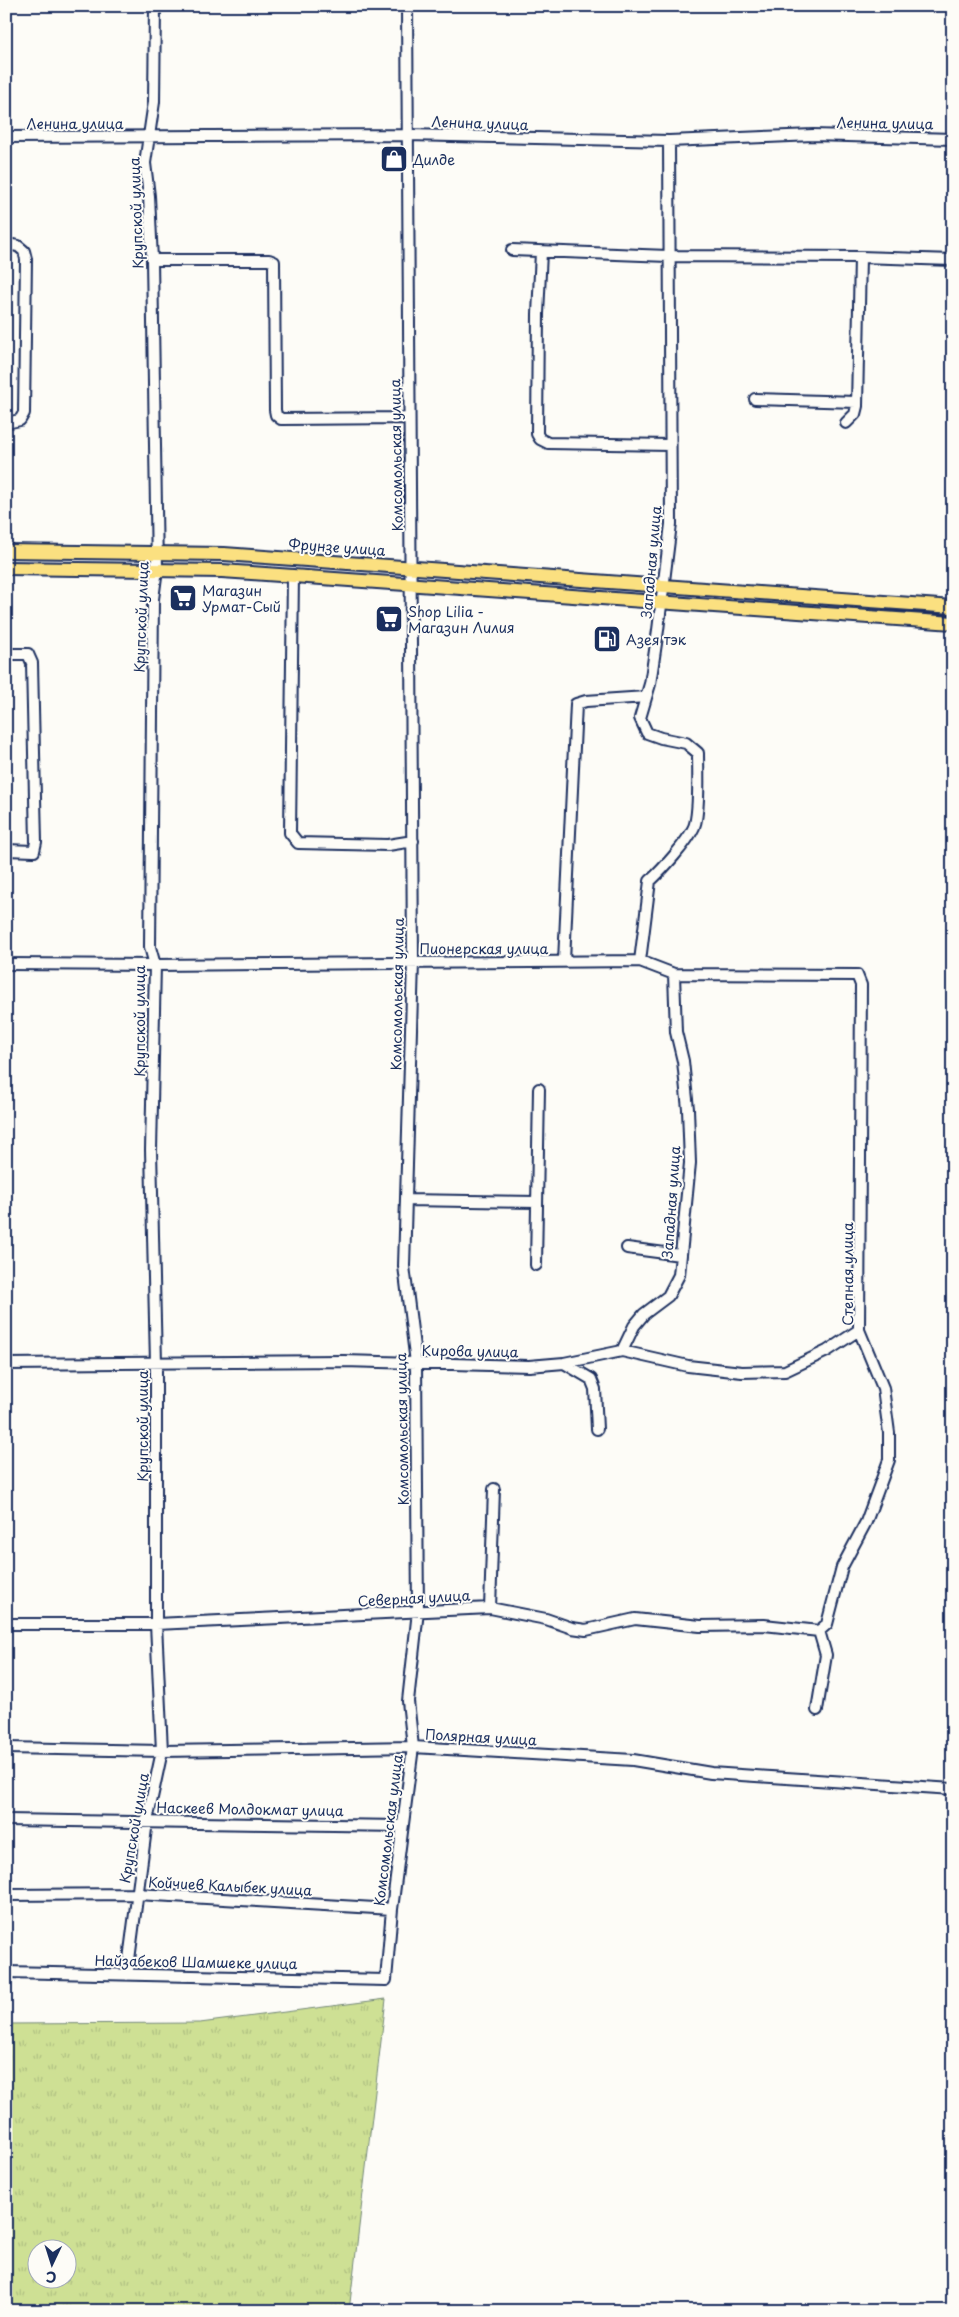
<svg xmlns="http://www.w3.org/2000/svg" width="959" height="2317" font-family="'Playpen Sans',sans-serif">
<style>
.grass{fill:url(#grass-tufts);stroke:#748879;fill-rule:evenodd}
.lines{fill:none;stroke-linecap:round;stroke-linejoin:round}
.minor-casing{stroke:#1b2f5e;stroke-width:14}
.major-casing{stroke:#1b2f5e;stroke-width:16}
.minor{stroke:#fdfcf7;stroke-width:10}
.major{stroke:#fbe080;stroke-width:12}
.labels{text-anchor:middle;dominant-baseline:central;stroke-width:4;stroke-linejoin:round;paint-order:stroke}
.street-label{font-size:14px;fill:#1b2f5e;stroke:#fdfcf7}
.poi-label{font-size:14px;fill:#1b2f5e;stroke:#fdfcf7;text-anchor:start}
</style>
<defs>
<pattern id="grass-tufts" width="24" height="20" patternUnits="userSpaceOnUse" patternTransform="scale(1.25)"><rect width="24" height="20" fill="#cee094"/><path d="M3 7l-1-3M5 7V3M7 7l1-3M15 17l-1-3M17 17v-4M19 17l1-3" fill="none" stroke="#b0c082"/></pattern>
</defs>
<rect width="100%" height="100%" fill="#fdfcf7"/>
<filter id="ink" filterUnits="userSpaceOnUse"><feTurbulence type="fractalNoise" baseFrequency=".02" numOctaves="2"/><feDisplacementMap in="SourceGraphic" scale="10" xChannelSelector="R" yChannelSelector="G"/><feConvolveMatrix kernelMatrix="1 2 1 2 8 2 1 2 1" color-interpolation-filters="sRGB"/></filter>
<g filter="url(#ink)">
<path class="grass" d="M386,1999L349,2311H6V2024L200,2023ZM38,2250H68V2280H38Z"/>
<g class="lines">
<g class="minor-casing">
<path id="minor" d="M6,137L408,135L669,141L813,135L953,139
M6,244L18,246L24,251L26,259L24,413L20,420L6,423
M512,250L668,256L860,257L953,260
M541,252L538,314L537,434L540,439L548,443L670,445
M152,260H269L274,262L275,410L276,415L281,419L409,418
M755,399L857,402
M846,423L855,414L857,406L860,257
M293,576L290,833L298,843L388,845L413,841
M6,654H28L32,663L36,842L34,851L6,850
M564,961L576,704L586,701L646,697
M640,961L650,881C662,870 687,843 694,827C700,812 698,770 698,753L686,743L661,738L647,733L640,718L650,684L658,630L671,524L669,141
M6,964L155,965L640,961L674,974L857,975L861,985L859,1330L883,1388L889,1433V1460L866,1522L842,1567L827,1624L819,1631
M406,1200L537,1202
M627,1248L680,1255
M536,1265L539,1089
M622,1351L634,1326L644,1314L668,1296L679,1275L690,1163L688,1109L683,1061L676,1032L674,974
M564,1363L591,1379L595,1389L597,1429
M6,1364L344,1361L529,1366L564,1363L622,1351L688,1366L742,1372L785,1371L827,1351L859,1330
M490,1608L494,1489
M6,1624H156L490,1608L546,1619L572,1628L586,1630L635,1619L700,1626L764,1625L819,1631
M817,1710L826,1655L819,1631
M6,1748L162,1751L413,1747L633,1760L711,1773L953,1789
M6,1820L402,1826
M6,1895L137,1894L392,1909
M6,1972L386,1980L392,1909L413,1747L408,1701L418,1611L416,1363L404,1266L413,962L407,6
M127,1975L147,1821L162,1751L156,1624V1363L151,1150L155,965L150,947L153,599L157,569L152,260L149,196L145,163L154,102L155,6"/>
</g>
<g class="major-casing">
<path id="major" d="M6,551L224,554L953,607
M6,568L222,571L953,623"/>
</g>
<use href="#minor" class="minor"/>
<use href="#major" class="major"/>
</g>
</g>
<defs>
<g id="shop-square" transform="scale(1.4375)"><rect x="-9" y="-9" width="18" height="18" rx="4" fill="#1b2f5e" stroke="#fdfcf7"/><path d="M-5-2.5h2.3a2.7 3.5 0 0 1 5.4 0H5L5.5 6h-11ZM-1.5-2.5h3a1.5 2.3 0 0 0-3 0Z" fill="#fff"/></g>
<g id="supermarket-square" transform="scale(1.4375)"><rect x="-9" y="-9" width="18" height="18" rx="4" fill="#1b2f5e" stroke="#fdfcf7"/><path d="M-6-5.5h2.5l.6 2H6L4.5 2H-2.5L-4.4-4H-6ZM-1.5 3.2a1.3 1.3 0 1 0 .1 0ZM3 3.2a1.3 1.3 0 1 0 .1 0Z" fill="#fff"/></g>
<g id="fuel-square" transform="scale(1.4375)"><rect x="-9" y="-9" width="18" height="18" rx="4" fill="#1b2f5e" stroke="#fdfcf7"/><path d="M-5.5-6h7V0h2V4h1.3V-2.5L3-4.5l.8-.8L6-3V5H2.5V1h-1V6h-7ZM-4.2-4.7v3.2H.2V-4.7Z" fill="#fff"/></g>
</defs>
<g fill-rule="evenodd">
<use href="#shop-square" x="394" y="159"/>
<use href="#supermarket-square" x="183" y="598"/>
<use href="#supermarket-square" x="389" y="619"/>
<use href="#fuel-square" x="607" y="639"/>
</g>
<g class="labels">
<g class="street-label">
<text x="75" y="123">Ленина улица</text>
<text transform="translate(480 123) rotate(2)">Ленина улица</text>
<text transform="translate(885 123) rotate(1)">Ленина улица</text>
<text transform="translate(136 213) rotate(-92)">Крупской улица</text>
<text transform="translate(396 455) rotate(-91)">Комсомольская улица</text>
<text transform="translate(337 547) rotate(4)">Фрунзе улица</text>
<text transform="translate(651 562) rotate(-85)">Западная улица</text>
<text transform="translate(141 617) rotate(-88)">Крупской улица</text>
<text x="484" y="948">Пионерская улица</text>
<text transform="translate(397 994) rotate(-89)">Комсомольская улица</text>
<text transform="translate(139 1021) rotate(-90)">Крупской улица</text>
<text transform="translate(671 1202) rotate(-86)">Западная улица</text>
<text transform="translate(847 1274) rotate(-90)">Степная улица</text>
<text transform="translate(470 1351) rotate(1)">Кирова улица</text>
<text transform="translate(142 1426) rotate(-90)">Крупской улица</text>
<text transform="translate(402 1429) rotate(-91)">Комсомольская улица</text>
<text transform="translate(414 1598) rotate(-3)">Северная улица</text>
<text transform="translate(481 1737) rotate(3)">Полярная улица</text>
<text transform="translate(250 1809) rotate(1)">Наскеев Молдокмат улица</text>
<text transform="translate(134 1828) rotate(-80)">Крупской улица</text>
<text transform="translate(388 1830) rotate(-83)">Комсомольская улица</text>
<text transform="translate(230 1886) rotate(3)">Койчиев Калыбек улица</text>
<text transform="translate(196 1962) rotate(1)">Найзабеков Шамшеке улица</text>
</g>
<g class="poi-label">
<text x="413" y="159">Дилде</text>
<text x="202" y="590">Магазин<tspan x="202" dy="16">Урмат-Сый</tspan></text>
<text x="408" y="611">Shop Lilia -<tspan x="408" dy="16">Магазин Лилия</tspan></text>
<text x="626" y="639">Азея тэк</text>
</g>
</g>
<rect width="959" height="2317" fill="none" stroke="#fdfcf7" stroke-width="25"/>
<rect x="12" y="12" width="934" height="2292" fill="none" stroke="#1b2f5e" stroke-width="2" filter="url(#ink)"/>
<g transform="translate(52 2264) rotate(184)"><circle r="24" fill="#fdfcf7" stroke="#a3aaba"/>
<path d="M0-4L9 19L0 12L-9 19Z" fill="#1b2f5e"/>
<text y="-8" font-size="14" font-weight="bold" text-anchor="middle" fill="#1b2f5e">С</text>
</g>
</svg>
